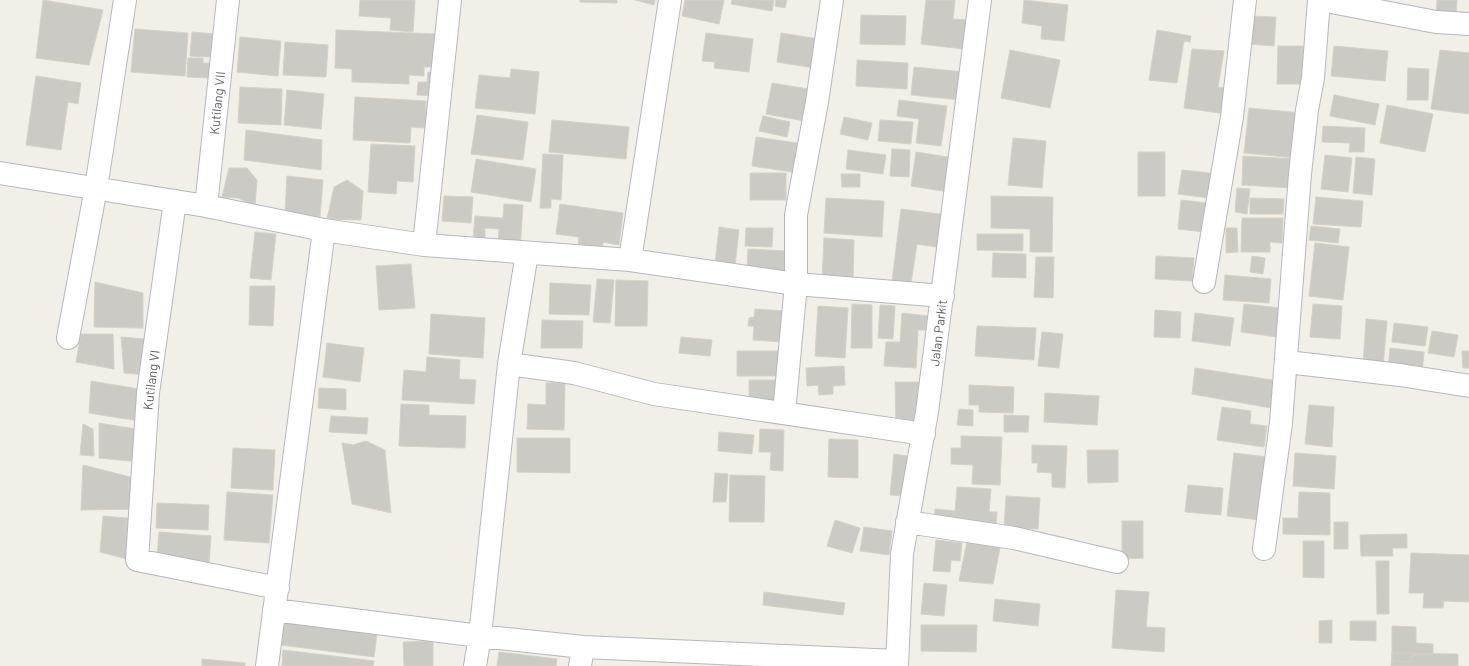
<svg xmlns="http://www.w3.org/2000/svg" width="1469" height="666" font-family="Barlow,sans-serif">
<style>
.building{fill:#cccac5;stroke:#d6d1c6}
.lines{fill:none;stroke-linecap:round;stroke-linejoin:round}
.minor-casing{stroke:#b5b8bc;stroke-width:24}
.minor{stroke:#fff;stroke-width:22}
.labels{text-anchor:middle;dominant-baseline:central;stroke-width:3;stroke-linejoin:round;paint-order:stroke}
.street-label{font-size:13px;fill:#5f6368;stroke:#fff}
</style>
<rect width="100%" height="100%" fill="#f1efe8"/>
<path class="building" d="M43,0L103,10L89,65L36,58Z
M360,0H415L413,32L390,30L391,18L359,16Z
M580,0H617V3L580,2Z
M635,0H655L654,5Z
M685,0H724L719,24L682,16Z
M732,0H774L772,11L731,4Z
M776,0H787L785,8L775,6Z
M926,0H955L953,19L966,20L963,49L921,44Z
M1024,0L1068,5L1064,41L1041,39L1042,26L1022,23Z
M1437,0H1457L1456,19L1436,18Z
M861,15L906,16L905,45L860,44Z
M1249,16L1276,17L1274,46L1247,44Z
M135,29L188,33L185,76L131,72Z
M336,30L436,34L435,67H424V76L409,75V84L352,82V69L335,68Z
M1157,30L1191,36L1190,42L1184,41L1177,83L1149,80Z
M192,32L214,34L212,57L190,56Z
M706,33L753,39L749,72L714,68L715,62L702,61Z
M781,33L819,39L814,68L777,62Z
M240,37L281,41L278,76L237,72Z
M285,42L328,45L326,77L283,75Z
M1278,46H1303V84H1277Z
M1334,46L1388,51L1385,81L1331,76Z
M1192,49L1224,51L1218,87L1227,88L1226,114L1184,108Z
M1010,50L1060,60L1050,108L1001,98Z
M1440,50L1469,53V114L1431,109Z
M188,58H203V63H210V78L187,77Z
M857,60L908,63L907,89L856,86Z
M914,67L964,72L961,100L911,95Z
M1408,68L1429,69L1428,100H1407Z
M511,69L539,72L535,114L475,108L479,75L510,78Z
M428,72L437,73L435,96L417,95L418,82H427Z
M36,76L81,83L78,104L68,102L61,150L26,145Z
M772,83L826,92L821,124L766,114Z
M240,87L282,89L281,125L238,123Z
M287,90L324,94L321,129L284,125Z
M1334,95L1379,104L1375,125L1330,116Z
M355,97L426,101L425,128L411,127L410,143L353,140Z
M899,100L947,106L941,146L916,143L919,119L897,116Z
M1387,105L1433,114L1425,152L1380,143Z
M1249,108L1301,113L1296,158L1244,153Z
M477,115L528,122L523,160L471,154Z
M763,116L790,122L787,137L759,131Z
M844,117L872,123L868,140L840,134Z
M552,120L629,127L626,159L549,152Z
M880,120L913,122L911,144L878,141Z
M1323,126L1365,128L1364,152H1349L1350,143L1322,142Z
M246,130L322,140L321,170L244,160Z
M756,137L803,144L799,173L752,166Z
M1013,138L1046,141L1042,188L1008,185Z
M371,144L415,146L413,182L397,181L396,194L368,192Z
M892,149L910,150L909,177L890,176Z
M848,150L886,155L883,174L846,169Z
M916,152L954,158L949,192L911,186Z
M1138,152H1165V196H1138Z
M543,154L563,155L561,200L551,199V208H540Z
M1325,155L1352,158L1348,192L1321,189Z
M1243,156L1294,159L1292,188L1242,185Z
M1356,157L1375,159L1372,195L1353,193Z
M476,159L536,169L531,202L471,192Z
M229,168H247L257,180L255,206L238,198L222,197Z
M1182,170L1228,175L1225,200L1178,194Z
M750,173H786V200H750Z
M841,174H860V187H842Z
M287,176L323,180L320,217L285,213Z
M347,180L363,191L361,220L327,219L334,187Z
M1237,188L1250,189L1247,214L1235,212Z
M444,196L473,197L471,223L442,221Z
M991,196L1053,197L1052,252H1030V229L991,228Z
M1316,197L1363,201L1361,227L1313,224Z
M826,198L884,201L882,237L824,233Z
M1250,198L1284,199L1283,214H1250Z
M1181,200L1207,203L1204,232L1178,229Z
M504,204L523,205L520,249L498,248L499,229L485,228V238H473L475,216L503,218Z
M560,204L623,213L619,245L603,242L602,252L578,249L579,237L556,234Z
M901,209L947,215L943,248L917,244L911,283L892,281Z
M1242,218H1283L1282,243L1270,242V252H1241Z
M1311,226L1340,229L1338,243L1309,240Z
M719,227L739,230L735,266L715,264Z
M746,228H773L772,247L745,246Z
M1226,228H1237L1238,252L1226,253Z
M255,232L276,234L271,280L250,278Z
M977,234H1023V251L977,250Z
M824,238L854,240L853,281L822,280Z
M1315,243L1349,247L1343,300L1309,296Z
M748,249L786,251L785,276L747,274Z
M993,253L1026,254V278L992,277Z
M1156,256L1194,258L1192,281L1155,279Z
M1252,256L1265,258L1263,274L1250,272Z
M1036,257H1054L1053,298L1034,297Z
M411,264L415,308L379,310L376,266Z
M1225,275L1271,279L1269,303L1223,300Z
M597,279L614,280L610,323L593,322Z
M616,280L648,281L647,326H615Z
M95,282L143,293V328L94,327Z
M550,283L591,285L589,315L549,314Z
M250,286H275L273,326L249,325Z
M852,304L872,305V348H851Z
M1244,304L1281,308L1277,337L1241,332Z
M1313,304L1342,306L1340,339L1310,337Z
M880,305L895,306L893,339L878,338Z
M818,306L848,308L845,358L815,356Z
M755,309L785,311L783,342L753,340L754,326H748L749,318L754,317Z
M1155,310L1181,312L1180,338L1154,337Z
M902,313L937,317V330H918L916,368L884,366L886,342H900Z
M1195,313L1234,318L1230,346L1192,341Z
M431,314L485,318L483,358L429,354Z
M1366,319L1387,321L1383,367L1363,366Z
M542,320L583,321L582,348H541Z
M1394,323L1428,327L1425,346L1392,342Z
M977,326L1036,328L1034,360L975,356Z
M1432,331L1458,335L1454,357L1428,353Z
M1042,332L1063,334L1059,368L1038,366Z
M81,334H113L114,369L76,362Z
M121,337L145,339L146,375L124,373Z
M681,337L712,340L710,356L679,353Z
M327,343L364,348L360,382L323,377Z
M1390,348L1424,352L1422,372L1388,369Z
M737,351H792L793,376H737Z
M1462,351H1469V368H1463Z
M427,357L460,360L459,379L476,380L474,404L402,400L404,370L426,372Z
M844,366L845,385L833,386V394L819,395L818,385L807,386L806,368Z
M1195,368L1279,381L1276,409L1192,394Z
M749,380H781V405H749Z
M91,381L145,390V422L89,413Z
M895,382H920V424H896Z
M546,383H565L564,430L527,429L528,404L546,405Z
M969,385L1014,387L1013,413L979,412V405H969Z
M319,388L346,389V410L318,408Z
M1045,393L1099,396L1097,425L1044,422Z
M401,404L429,405V415L466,416L465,448L399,446Z
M1309,405L1334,407L1332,447L1305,444Z
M1222,407L1251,411L1250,424L1267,426L1264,447L1217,440Z
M959,409L973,410V426L957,425Z
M1004,415L1029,416L1028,432H1004Z
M331,416L368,418L367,434L329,432Z
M99,423L142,430L140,462L99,458Z
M83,424L93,429L94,456L80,455Z
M760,429L784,430L783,471L770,470L771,452H759Z
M719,432L754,435L752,454L718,451Z
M961,436L1002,437L1000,485L972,484L973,465L951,464V448H961Z
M517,438H570V473L517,472Z
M829,439L858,440V478L828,477Z
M366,441L385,450L391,513L352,504L342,443L353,445Z
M1032,445L1067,446L1065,488L1052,487V473L1037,472L1038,463H1032Z
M233,448L275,450L273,490L231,488Z
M1087,450H1118V482L1088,483Z
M1234,453L1267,457L1260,520L1227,516Z
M1295,453L1336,456L1334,489L1293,486Z
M894,454L907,456L903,496L890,495Z
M83,465L142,480L139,509L81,510Z
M715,473L728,474L726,502H713Z
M730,475L765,476L764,522H729Z
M1188,485L1223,488L1221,515L1185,512Z
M957,487L991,489L989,512H997L996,530L934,520L935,509L955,511Z
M227,492L273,495L269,543L224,540Z
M1299,492L1330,493V535L1283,534V518H1298Z
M1006,496L1040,498L1038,529L1004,527Z
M157,503L209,505L208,530L156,528Z
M103,516L138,519L127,559L100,552Z
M835,520L860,528L852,553L827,546Z
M1122,521H1143V558L1122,559Z
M1334,522H1348V549H1334Z
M864,527L892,531L889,555L860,551Z
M159,532L211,536L209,563L157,559Z
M969,532L1002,537L993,584L959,581Z
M1407,534V548H1392L1393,556H1361L1360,535Z
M936,540L962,543L960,561L951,560L950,572L933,571Z
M1303,541H1324V578L1303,577Z
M1411,553L1469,555V602L1444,601L1443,608H1423L1424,593H1409Z
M1376,561H1389V614H1377Z
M924,583L947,585L944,616L921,614Z
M1116,590L1149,592L1146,627L1165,628L1164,652L1112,648Z
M764,592L845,603L843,615L763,605Z
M995,599L1040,604L1038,626L993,621Z
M285,613L378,625L374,657L281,645Z
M1332,620V643H1319V621Z
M1350,621H1376V641L1350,640Z
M921,625H977L976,652L921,651Z
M1392,626L1416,627V643L1433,644V655H1412V662L1392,661Z
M433,641V666H404L403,642Z
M283,650L374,661L373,666H282Z
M499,652L557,659L556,666H497Z
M1392,653L1458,654V666H1391Z
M202,659L245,663V666H202Z"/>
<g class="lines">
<g class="minor-casing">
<path id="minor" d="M1321,0L1436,22L1469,24
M0,173L206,206L324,230L424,245L630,260L796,284L943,296
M175,201L148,393L137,560L278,588
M206,206L228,0
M424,245L450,0
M630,260L670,0
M1204,282L1232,117L1245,0
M68,338L96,188L125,0
M1287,362L1400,375L1469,386
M509,364L574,373L654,394L924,434
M784,413L796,284V215L817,102L832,0
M907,522L1014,538L1117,562
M1264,549L1281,423L1300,174L1307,110L1313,78L1319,0
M274,610L480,636L509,364L527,253
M267,666L324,230
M475,666L480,636L583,647L897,661
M580,666L583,647
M897,666L902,554L927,412L980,0"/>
</g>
<use href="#minor" class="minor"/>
</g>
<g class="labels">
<g class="street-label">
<text transform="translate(217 103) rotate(-84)">Kutilang VII</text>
<text transform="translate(938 333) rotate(-83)">Jalan Parkit</text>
<text transform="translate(151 380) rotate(-83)">Kutilang VI</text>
</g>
</g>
</svg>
